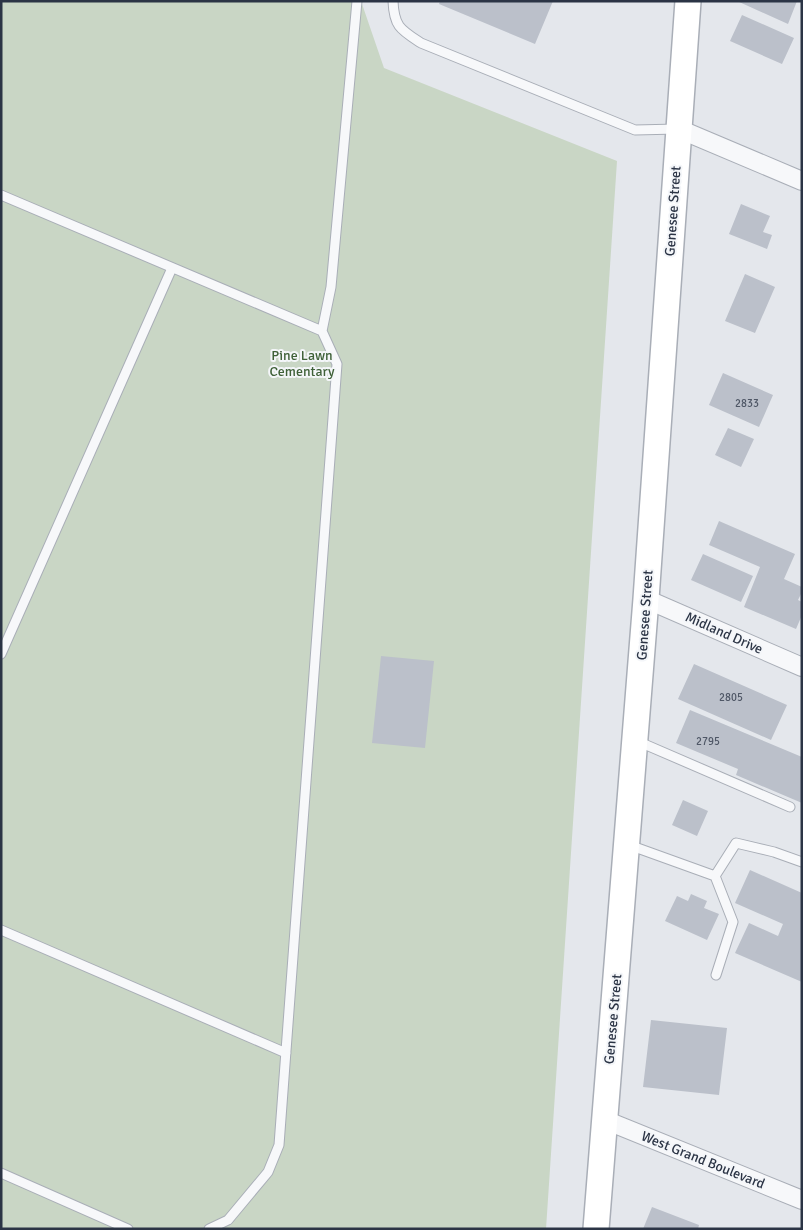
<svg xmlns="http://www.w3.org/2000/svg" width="803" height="1230" font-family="Signika,sans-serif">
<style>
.green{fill:#c9d6c5}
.building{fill:#bbc0ca}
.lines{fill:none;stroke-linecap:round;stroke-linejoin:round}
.service-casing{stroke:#a9aeb7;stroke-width:11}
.minor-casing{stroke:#a9aeb7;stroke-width:20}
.secondary-casing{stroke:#a9aeb7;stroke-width:28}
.service{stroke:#f7f8fa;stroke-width:9}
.minor{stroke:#f7f8fa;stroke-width:18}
.secondary{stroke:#fff;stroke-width:25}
.labels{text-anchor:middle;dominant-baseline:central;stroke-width:4;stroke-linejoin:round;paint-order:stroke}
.number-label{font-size:11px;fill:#4f5766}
.street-label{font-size:14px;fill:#2b3445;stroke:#f4f6f9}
.park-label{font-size:14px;fill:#3f6138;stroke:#f4f6f9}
</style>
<rect width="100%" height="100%" fill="#e4e7ec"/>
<path class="green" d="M1,1H361L384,68L617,161L546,1229H1Z"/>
<path class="building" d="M440,1H553L535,44L439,4Z
M737,1H797L788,24Z
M742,15L794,38L782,64L730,41Z
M741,204L770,216L763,232L772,235L767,249L729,234Z
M745,274L775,287L755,333L725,321Z
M723,373L773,395L759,427L709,405Z
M728,428L754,439L741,467L715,455Z
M719,521L795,554L784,579L802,587V592L798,600L802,602V615L796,629L744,607L760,567L709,545Z
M703,554L753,576L741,602L691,580Z
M381,656L434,661L425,748L372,743Z
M694,664L787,705L771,740L678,699Z
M690,710L802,757V803L736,775L738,769L676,743Z
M683,800L708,811L697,836L672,825Z
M750,870L802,893V982L735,953L749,923L778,936L783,924L735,903Z
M691,894L707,901L704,908L719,914L707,940L665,921L677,896L688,901Z
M651,1020L727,1028L719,1095L643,1087Z
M652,1207L699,1225L698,1229H643Z"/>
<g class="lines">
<g class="service-casing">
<path id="service" d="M393,1C394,27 401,30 421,43L635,130L677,129
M1,195L322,331L337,364L279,1145L268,1172L228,1220L209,1229
M322,331L331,287L357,1
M1,654L172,268
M637,741L790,807
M629,845L715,876L736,843L774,852L802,862
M715,876L733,922L716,975
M1,930L286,1053
M1,1173L128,1229"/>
</g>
<g class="minor-casing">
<path id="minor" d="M679,129L802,181
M646,599L802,667
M605,1120L802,1200"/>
</g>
<g class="secondary-casing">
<path id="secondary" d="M596,1229L646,599L688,1"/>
</g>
<use href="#service" class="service"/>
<use href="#minor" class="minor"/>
<use href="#secondary" class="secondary"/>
</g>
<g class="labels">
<g class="number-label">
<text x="747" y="403">2833</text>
<text x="731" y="697">2805</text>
<text x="708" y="741">2795</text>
</g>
<g class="street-label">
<text transform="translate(673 211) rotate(-86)">Genesee Street</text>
<text transform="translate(645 615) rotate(-86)">Genesee Street</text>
<text transform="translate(724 633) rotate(24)">Midland Drive</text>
<text transform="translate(613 1019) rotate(-85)">Genesee Street</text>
<text transform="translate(703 1160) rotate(22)">West Grand Boulevard</text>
</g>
<g class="park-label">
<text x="302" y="355">Pine Lawn<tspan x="302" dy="16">Cementary</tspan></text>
</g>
</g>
<rect width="803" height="1230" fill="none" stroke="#2b3445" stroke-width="5"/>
</svg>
